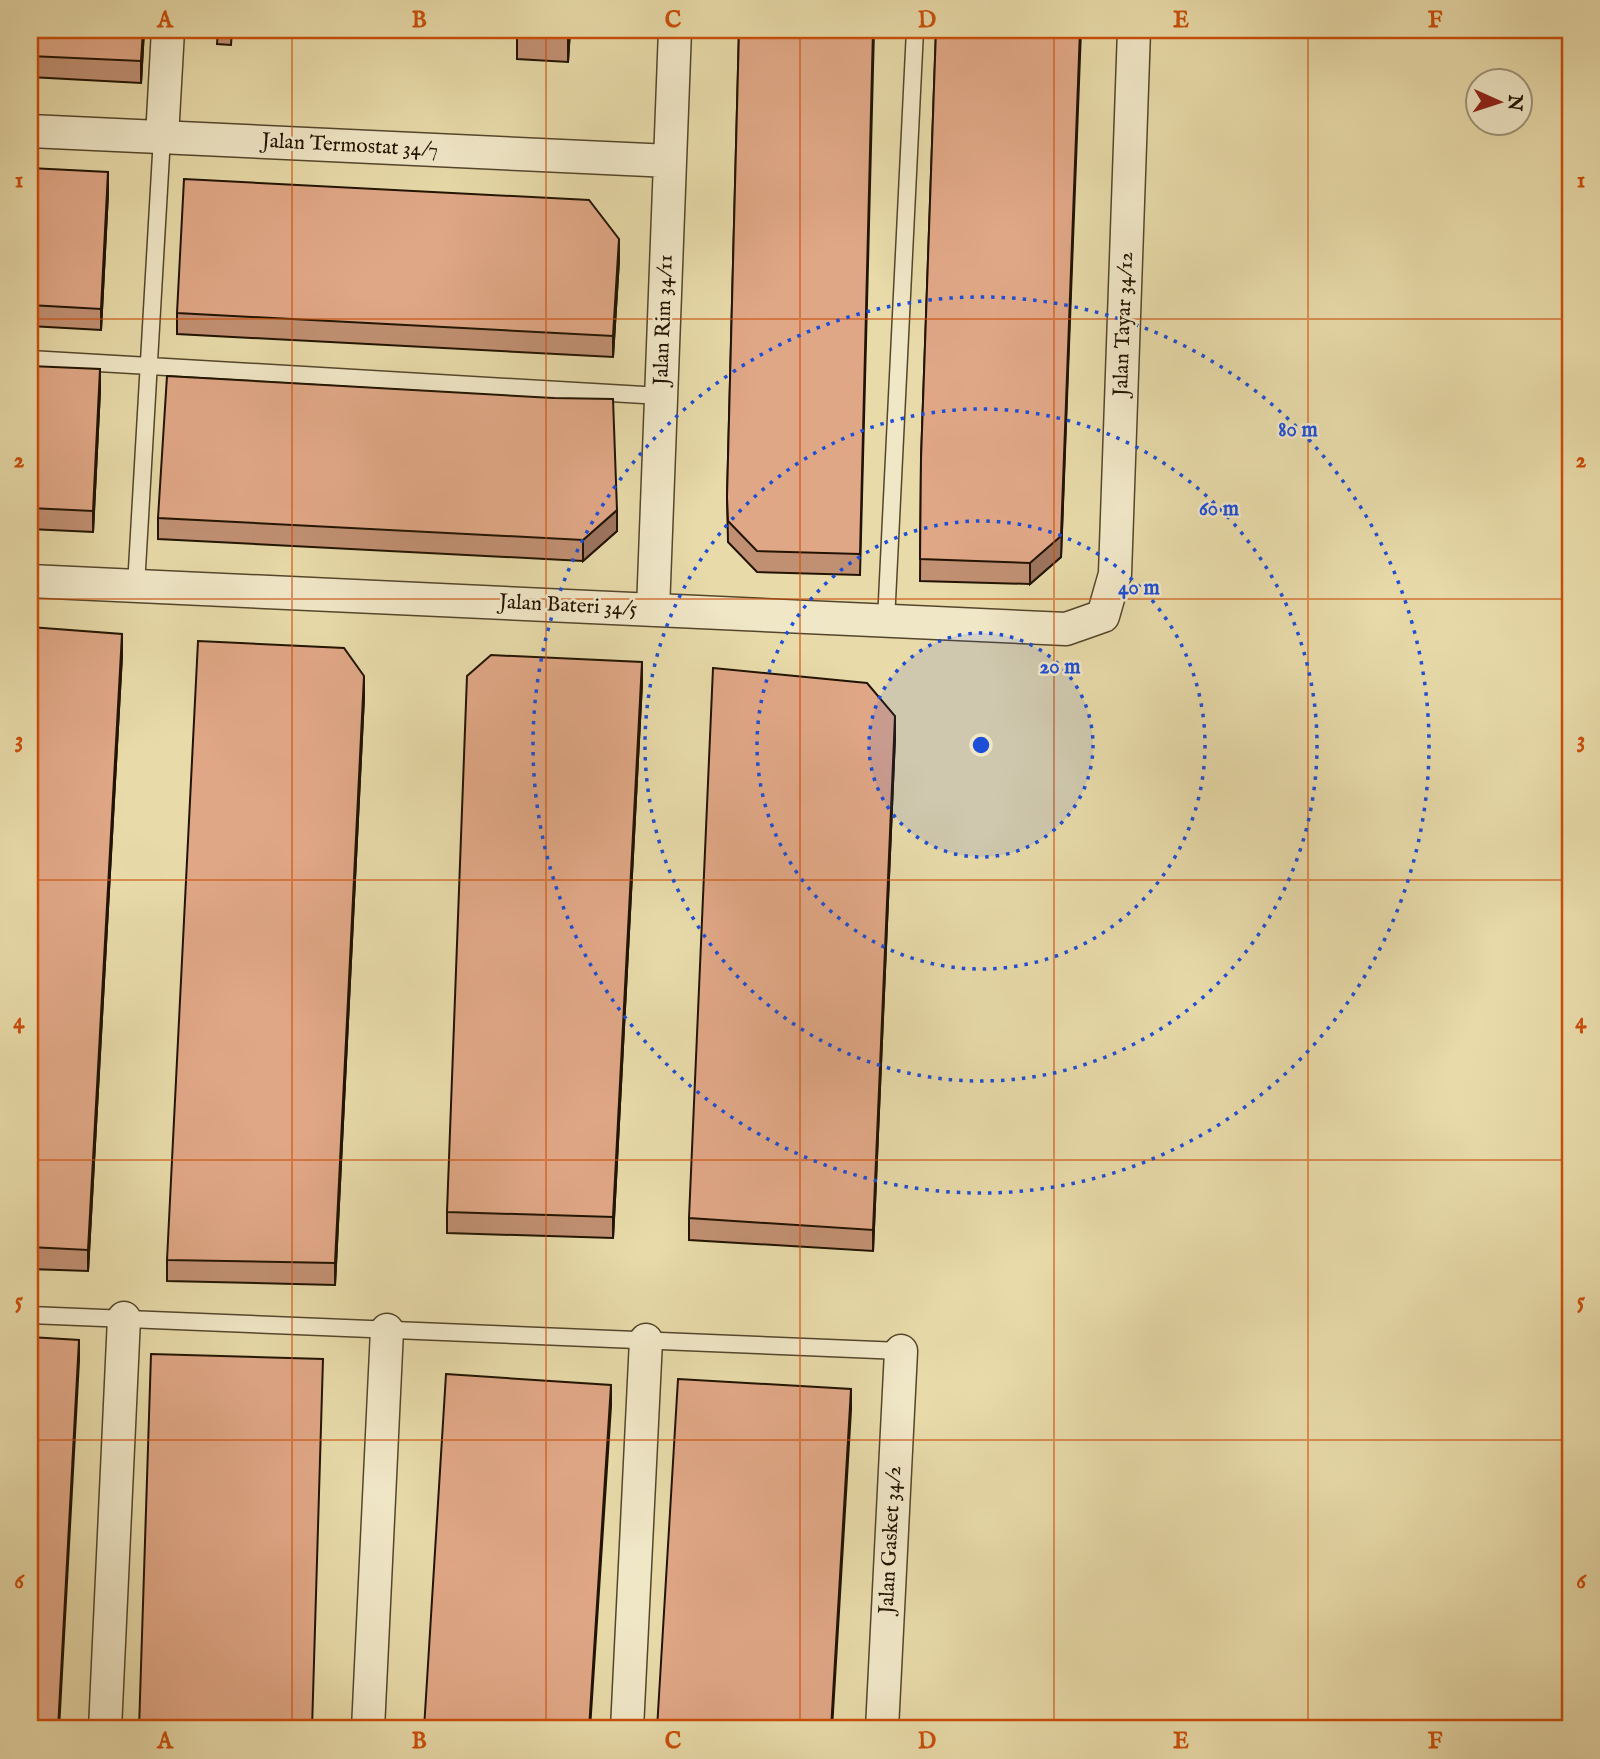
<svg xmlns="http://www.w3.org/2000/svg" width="1600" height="1759" font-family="'IM FELL English',serif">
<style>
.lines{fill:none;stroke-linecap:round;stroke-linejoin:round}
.lane-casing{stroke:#54462b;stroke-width:19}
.street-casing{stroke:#54462b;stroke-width:35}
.lane{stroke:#f0e7c7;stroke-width:16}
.street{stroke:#f0e7c7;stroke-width:32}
.wall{fill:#c19073;stroke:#221401;stroke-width:2}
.shaded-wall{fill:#9d755e;stroke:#221401;stroke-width:2}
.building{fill:#e0a786;stroke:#221401;stroke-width:2}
.grid{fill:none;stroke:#ca4f0a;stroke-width:2;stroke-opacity:0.55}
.ring{fill:none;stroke:#1d4ed8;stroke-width:3.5;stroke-dasharray:3.5 7}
.labels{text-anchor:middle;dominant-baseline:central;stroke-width:5;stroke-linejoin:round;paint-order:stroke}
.street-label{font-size:21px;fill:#221401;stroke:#f0e7c7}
.centre{fill:#1d4ed8;stroke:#f0e7c7;stroke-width:3.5}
.ring-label{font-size:21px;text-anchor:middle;font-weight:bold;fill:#1d4ed8;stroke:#f0e7c7;stroke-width:5;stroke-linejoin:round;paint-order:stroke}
.neatline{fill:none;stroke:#ca4f0a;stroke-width:2.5}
.grid-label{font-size:23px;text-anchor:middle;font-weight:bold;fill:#ca4f0a}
</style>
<rect width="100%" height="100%" fill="#e8daa9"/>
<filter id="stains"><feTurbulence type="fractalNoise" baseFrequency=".00286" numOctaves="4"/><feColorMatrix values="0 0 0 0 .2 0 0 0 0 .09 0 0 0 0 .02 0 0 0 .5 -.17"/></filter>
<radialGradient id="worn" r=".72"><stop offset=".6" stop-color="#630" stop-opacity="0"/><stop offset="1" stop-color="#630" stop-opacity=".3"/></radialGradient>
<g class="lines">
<g class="lane-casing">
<path id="lane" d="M30,359L661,396
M136,586L162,137
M886,621L915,30
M30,1315L901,1351"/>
</g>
<g class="street-casing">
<path id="street" d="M30,131L670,161
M162,137L168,30
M30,581L1066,629L1103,616L1115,574L1134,30
M653,610L675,30
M105,1729L124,1318
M368,1729L387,1330
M627,1729L646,1340
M882,1729L901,1351"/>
</g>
<use href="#lane" class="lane"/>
<use href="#street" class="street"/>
</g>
<path class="wall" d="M30,30H144L141,83L30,77Z
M218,30H232L231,45L217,44Z
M517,30H570L568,62L517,59Z
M739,30H874L860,575L757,572L728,542L727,497Z
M936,30H1081L1061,557L1030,584L920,581L921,459Z
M30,168L108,193L101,330L30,326Z
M619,260L613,357L177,334V313Z
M30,366L100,390L93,532L30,529Z
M553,398L617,531L583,561L158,539V518Z
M30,627L122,655L88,1271L30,1269Z
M642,683L613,1238L447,1233V1212Z
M364,697L335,1285L167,1281V1260Z
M895,737L873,1251L689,1240V1218Z"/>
<path class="shaded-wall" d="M143,30H144L141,83V61Z
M568,30H570L568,62Z
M1080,30L1061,557L1030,584V563Z
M108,172V193L101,330V309Z
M619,239V260L613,357V336Z
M100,369V390L93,532V511Z
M617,510V531L583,561V540Z
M122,634V655L88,1271V1250Z
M642,662V683L613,1238V1217Z
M364,676V697L335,1285V1263Z
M895,716V737L873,1251V1230Z
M79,1340V1361L59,1729H58Z
M611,1385V1406L590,1729H589Z
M851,1389V1410L832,1729H831Z"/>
<path class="building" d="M30,30H143L141,61L30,56Z
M218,30H232L231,38L217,37Z
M517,30H568V35L517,32Z
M739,30H873L860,554L757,551L728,521L727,497Z
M936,30H1080L1061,536L1030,563L920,559L921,459Z
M30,168L108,172L101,309L30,305Z
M184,179L589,200L619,239L613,336L177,313Z
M30,366L100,369L93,511L30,508Z
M167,376L553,398L613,399L617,510L583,540L158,518Z
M30,627L122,634L88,1250L30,1247Z
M198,641L344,648L364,676L335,1263L167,1260Z
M491,655L642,662L613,1217L447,1212L467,676Z
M713,668L867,683L895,716L873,1230L689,1218Z
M30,1337L79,1340L58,1729H30Z
M151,1354L323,1359L312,1729H139Z
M446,1374L611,1385L589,1729H424Z
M678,1379L851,1389L831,1729H657Z"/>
<path class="grid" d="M292,30V1729M546,30V1729M800,30V1729M1054,30V1729M1308,30V1729M30,319H1570M30,599H1570M30,880H1570M30,1160H1570M30,1440H1570"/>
<circle cx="981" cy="745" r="112" fill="#1d4ed8" fill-opacity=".12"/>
<g class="ring">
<circle cx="981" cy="745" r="112"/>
<circle cx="981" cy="745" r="224"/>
<circle cx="981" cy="745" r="336"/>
<circle cx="981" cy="745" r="448"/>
</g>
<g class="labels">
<g class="street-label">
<text transform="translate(350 146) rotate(3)">Jalan Termostat 34/7</text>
<text transform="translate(664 320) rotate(-88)">Jalan Rim 34/11</text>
<text transform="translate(1124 324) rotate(-88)">Jalan Tayar 34/12</text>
<text transform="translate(568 606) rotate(3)">Jalan Bateri 34/5</text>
<text transform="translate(891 1540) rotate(-87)">Jalan Gasket 34/2</text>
</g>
</g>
<circle cx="981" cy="745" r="10" class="centre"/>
<g class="ring-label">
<text x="1298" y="436">80 m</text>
<text x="1219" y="515">60 m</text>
<text x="1139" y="594">40 m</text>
<text x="1060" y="673">20 m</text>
</g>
<rect width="1600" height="1759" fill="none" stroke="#e8daa9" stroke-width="77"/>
<g transform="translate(1499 102) rotate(93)"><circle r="33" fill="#f0e7c7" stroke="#9e9378" stroke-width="2"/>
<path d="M0-5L12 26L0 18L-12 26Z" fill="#8f2418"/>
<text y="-10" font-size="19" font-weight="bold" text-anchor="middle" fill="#221401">N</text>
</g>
<rect x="38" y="38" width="1524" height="1682" class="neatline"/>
<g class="grid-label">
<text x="165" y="27">A</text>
<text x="419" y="27">B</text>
<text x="673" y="27">C</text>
<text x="927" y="27">D</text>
<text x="1181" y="27">E</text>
<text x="1435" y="27">F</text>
<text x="19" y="187">1</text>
<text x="1581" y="187">1</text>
<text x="19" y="467">2</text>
<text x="1581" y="467">2</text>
<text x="19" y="747">3</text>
<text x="1581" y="747">3</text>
<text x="19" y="1028">4</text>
<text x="1581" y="1028">4</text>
<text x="19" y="1308">5</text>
<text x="1581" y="1308">5</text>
<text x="19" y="1588">6</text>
<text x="1581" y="1588">6</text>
<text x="165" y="1748">A</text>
<text x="419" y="1748">B</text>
<text x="673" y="1748">C</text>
<text x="927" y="1748">D</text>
<text x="1181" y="1748">E</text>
<text x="1435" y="1748">F</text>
</g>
<rect width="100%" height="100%" filter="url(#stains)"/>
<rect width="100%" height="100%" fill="url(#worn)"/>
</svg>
